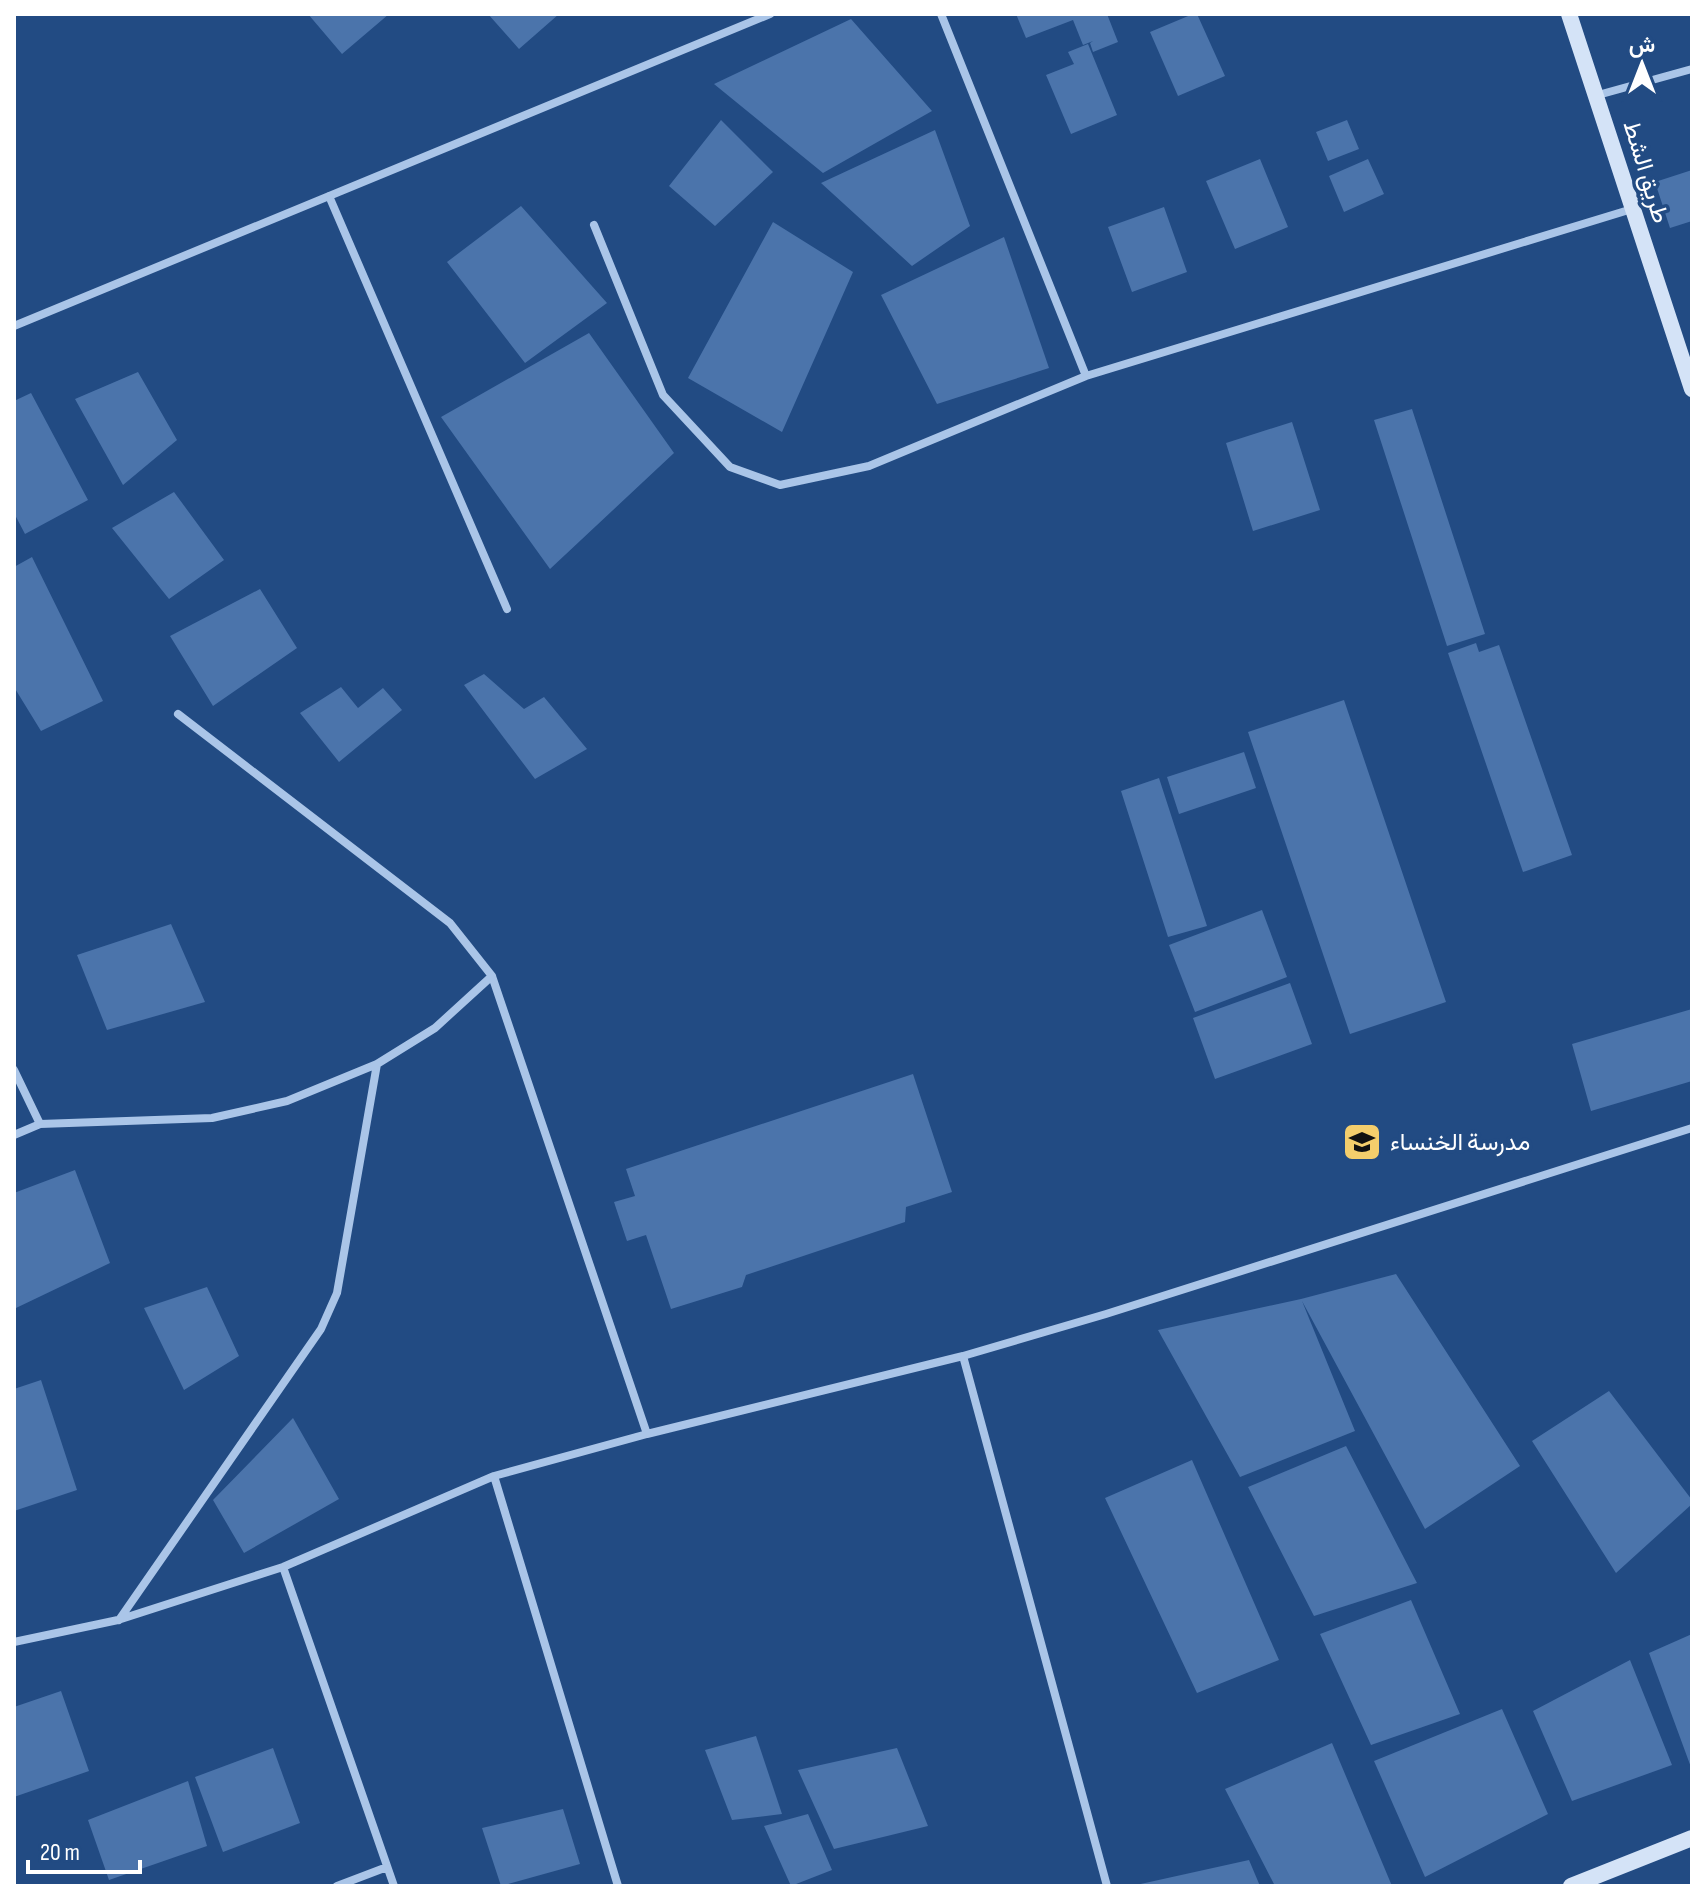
<svg xmlns="http://www.w3.org/2000/svg" width="1706" height="1900" font-family="'Sofia Sans Condensed',Vazirmatn,sans-serif">
<style>
.building{fill:#4b74ab}
.lines{fill:none;stroke-linecap:round;stroke-linejoin:round}
.street{stroke:#aac5e8;stroke-width:8}
.secondary{stroke:#d4e3f7;stroke-width:16}
.labels{text-anchor:middle;dominant-baseline:central;stroke-width:7;stroke-linejoin:round;paint-order:stroke}
.street-label{font-size:24px;fill:#fff;stroke:#224b83}
.poi-label{font-size:24px;fill:#fff;stroke:#224b83;text-anchor:start}
</style>
<rect width="100%" height="100%" fill="#224b83"/>
<path class="building" d="M308,14H389L342,54Z
M488,14H559L519,49Z
M1016,14H1107L1118,42L1093,52L1090,43L1093,41L1083,45L1073,20L1026,38Z
M1193,14H1197L1225,76L1178,96L1150,32Z
M851,19L932,111L823,173L714,84Z
M1088,44L1117,115L1071,134L1046,75L1074,64L1068,52Z
M721,120L773,172L715,226L669,186Z
M1347,120L1359,149L1328,161L1316,132Z
M935,130L970,226L912,266L821,183Z
M1260,159L1288,227L1235,249L1206,181Z
M1368,159L1384,194L1344,212L1329,176Z
M1692,170V221L1670,228L1655,182Z
M521,206L607,303L525,363L447,262Z
M1164,207L1187,272L1132,292L1108,227Z
M773,222L853,272L782,432L688,378Z
M1004,237L1049,368L937,404L881,295Z
M589,333L674,453L550,569L441,417Z
M138,372L177,440L123,485L75,399Z
M31,393L88,500L25,534L14,513V401Z
M1412,409L1485,634L1447,646L1374,420Z
M1292,422L1320,510L1253,531L1226,443Z
M174,492L224,560L169,599L112,528Z
M32,557L103,701L41,731L14,687V567Z
M260,589L297,648L213,706L170,636Z
M1476,643L1479,652L1499,645L1572,855L1523,872L1448,653Z
M484,674L524,709L544,697L587,749L535,779L464,685Z
M341,687L358,708L383,688L402,710L339,762L300,713Z
M1344,700L1446,1002L1350,1034L1248,732Z
M1244,752L1256,788L1179,814L1167,777Z
M1159,778L1207,926L1168,937L1121,791Z
M1262,910L1287,977L1195,1012L1169,945Z
M171,924L205,1002L107,1030L77,955Z
M1290,983L1312,1044L1215,1079L1193,1018Z
M1692,1009V1081L1591,1111L1572,1044Z
M913,1074L952,1192L906,1207L905,1222L746,1275L742,1287L671,1309L646,1235L627,1241L614,1202L635,1196L626,1169Z
M75,1170L110,1263L16,1308L14,1303V1193Z
M1396,1274L1520,1466L1425,1529L1302,1301L1355,1431L1240,1477L1158,1330L1301,1299Z
M207,1287L239,1356L184,1390L144,1308Z
M41,1380L77,1490L14,1511V1389Z
M1609,1391L1692,1500V1504L1616,1573L1532,1441Z
M293,1418L339,1499L244,1553L213,1500Z
M1346,1446L1417,1583L1314,1616L1248,1487Z
M1192,1460L1279,1660L1197,1693L1105,1498Z
M1411,1600L1460,1714L1371,1745L1320,1634Z
M1692,1634V1770L1649,1653Z
M1630,1660L1672,1765L1572,1801L1533,1711Z
M61,1691L89,1771L14,1797V1707Z
M1502,1709L1548,1814L1425,1877L1374,1761Z
M756,1736L782,1814L732,1820L705,1750Z
M1332,1743L1392,1886H1275L1225,1789Z
M273,1748L300,1823L223,1852L195,1777Z
M897,1748L928,1826L834,1849L798,1770Z
M188,1781L207,1846L109,1880L88,1820Z
M563,1809L580,1864L501,1886L482,1828Z
M808,1814L832,1870L791,1886L764,1826Z
M1249,1860L1260,1886H1136V1885Z"/>
<g class="lines">
<path class="street" d="M941,14L1086,376
M1598,95L1692,69
M329,196L507,609
M594,225L663,395L730,467L780,485L869,466L1086,376L1632,209
M14,326L770,14
M178,714L450,923L492,976L647,1434
M14,1070L40,1124
M14,1135L40,1124L212,1118L287,1101L377,1064L435,1028L492,976
M963,1356L1107,1886
M494,1476L618,1886
M283,1567L394,1886
M119,1620L321,1329L337,1293L377,1064
M14,1642L118,1620L283,1567L494,1476L647,1434L963,1356L1106,1314L1692,1128
M337,1886L387,1867"/>
<path class="secondary" d="M1569,14L1692,389
M1571,1886L1692,1838"/>
</g>
<defs>
<g id="school-square" transform="scale(2)"><rect x="-9" y="-9" width="18" height="18" rx="4" fill="#f4ce6c" stroke="#224b83"/><path d="M0-5L7-2L0 1L-7-2ZM-4 1L0 2.5L4 1V4Q0 6-4 4Z" fill="#111"/></g>
</defs>
<g fill-rule="evenodd">
<use href="#school-square" x="1362" y="1142"/>
</g>
<g class="labels">
<g class="street-label">
<text transform="translate(1646 172) rotate(73)">طريق الشط</text>
</g>
<g class="poi-label">
<text x="1390" y="1142">مدرسة الخنساء</text>
</g>
</g>
<rect width="1706" height="1900" fill="none" stroke="#ffffff" stroke-width="32"/>
<g transform="translate(1642 64)" stroke="#224b83" stroke-width="6" paint-order="stroke">
<path d="M0-6L14 30L0 20L-14 30Z" fill="#ffffff"/>
<text y="-12" font-size="22" font-weight="bold" text-anchor="middle" fill="#ffffff">ش</text>
</g>
<path d="M28 1860v12h112v-12" fill="none" stroke="#ffffff" stroke-width="4"/>
<text x="40" y="1860" font-size="24" fill="#ffffff" stroke="#224b83" stroke-width="6" paint-order="stroke">20 m</text>
</svg>
